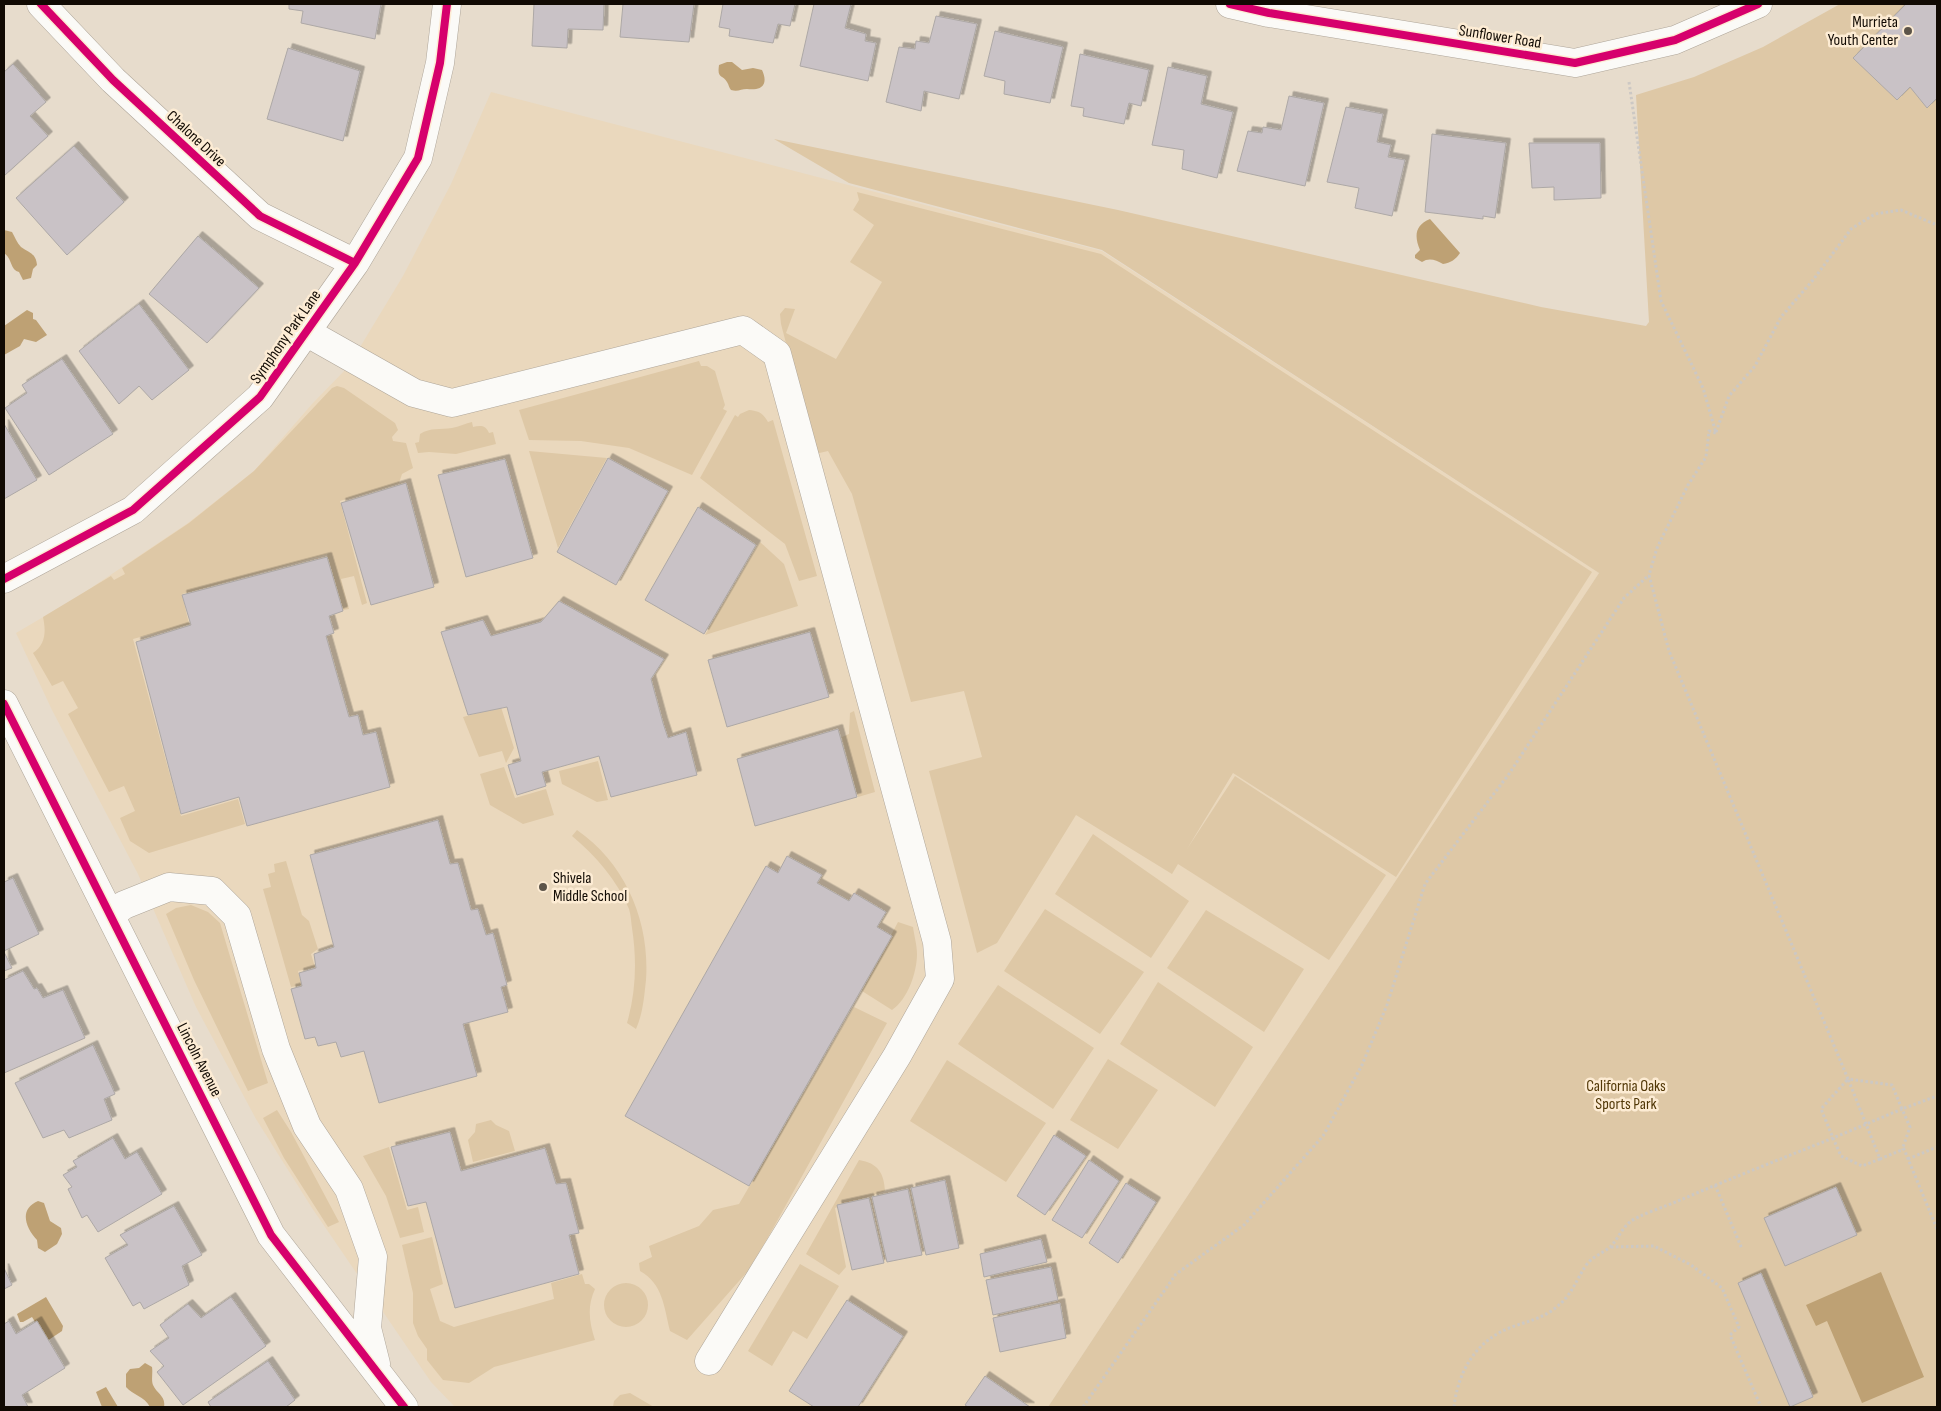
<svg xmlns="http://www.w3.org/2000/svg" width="1941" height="1411" font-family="'Sofia Sans Condensed',sans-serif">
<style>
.built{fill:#ead8bd}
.green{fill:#dec8a6}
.water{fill:#bea174}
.building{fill:#c9c2c6;stroke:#ada8a6;filter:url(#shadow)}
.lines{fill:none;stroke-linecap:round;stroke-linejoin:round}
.minor-casing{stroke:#aea599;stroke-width:29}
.path{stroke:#ccc8c4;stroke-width:3;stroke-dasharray:2.5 2.5;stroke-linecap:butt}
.minor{stroke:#fbfaf7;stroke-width:28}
.cycleway-casing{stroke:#fdecd4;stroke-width:11}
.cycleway{stroke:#d6006c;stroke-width:8}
.poi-dot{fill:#5c5449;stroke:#fdecd4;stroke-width:2}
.labels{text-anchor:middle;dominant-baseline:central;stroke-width:5;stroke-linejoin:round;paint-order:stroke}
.poi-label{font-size:16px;fill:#110a03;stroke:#fdecd4;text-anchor:end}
.street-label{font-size:16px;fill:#110a03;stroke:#fdecd4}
.park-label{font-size:16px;fill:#523807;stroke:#fdecd4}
</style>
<defs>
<filter id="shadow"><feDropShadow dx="4.5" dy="-4.5" stdDeviation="0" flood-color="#0004"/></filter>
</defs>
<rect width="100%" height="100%" fill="#e7dccc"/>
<path class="built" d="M491,92L1102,251L1599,573L1048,1407H455L431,1382L312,1208L256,1119L196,1007L138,874L52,710L16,633L79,596L188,523L254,471L312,404L348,367L403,276L451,184Z"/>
<path class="green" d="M1840,4H1937V1407H1048L1599,573L1102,250L849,183L774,139L1118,210L1541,307L1646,326L1649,322L1636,95L1694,77L1763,47Z
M857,192L1101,254L1592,572L1396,877L1233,773L1187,849L1235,776L1386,875L1329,960L1178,864L1172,874L1076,815L997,943L977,953L929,771L982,757L964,691L911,702L852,494L828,451L815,454L781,324L780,314L785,308L795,309L786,333L836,359L882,282L850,262L874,225L853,210L859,200Z
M699,361L701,366H707L715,371L725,405L723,409L727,411L692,475L629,448L581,441L529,440L519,410Z
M337,386L344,388L395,423L398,430L392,437L393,441L406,443L413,468L402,474L399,483L340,501L367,603L362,605L354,576L341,579L349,609L343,610L327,554L182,594L189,624L133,639L181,816L238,799L245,824L149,853L130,841L120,818L135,811L124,786L109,792L68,714L78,708L63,681L52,686L33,653C46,644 46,631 43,617L111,576L114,580L125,574L122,568L189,523L254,471L332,388Z
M749,410C759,411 763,413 768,422L773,420L817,576L799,581L785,544L700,478L735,415L738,417L740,414Z
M472,422L473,427C480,425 486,425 489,433L493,432L496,444L456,454L429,452L418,453L415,443L419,442L420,434C431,427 440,430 452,428C459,427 466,423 472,422Z
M529,451L607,458L558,548Z
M760,542L784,564L798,606L705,635Z
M501,707L514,748L506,763L502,751L479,757L463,717Z
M854,711L875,792L858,797L842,737L849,734L850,713Z
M598,761L608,800L597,802L562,784L559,771Z
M504,767L515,798L546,789L554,815L523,824L490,805L480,774Z
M577,830C626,864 650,922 646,980C644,998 643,1013 636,1029L627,1023C636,992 637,960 632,928C631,922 631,915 629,909C617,880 596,856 572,836Z
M1093,834L1189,901L1151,958L1055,894Z
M286,861L302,915L309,921L318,949L311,954L315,967L298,971L302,985L291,987L263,889L271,887L268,874L275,872L274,864Z
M191,905L208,912L220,923L268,1083L248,1091L194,980L166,914L176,908Z
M1045,909L1144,972L1100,1034L1004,971Z
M1206,910L1304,969L1264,1032L1167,968Z
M898,922L913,927C914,935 917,945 917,954C917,972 908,999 892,1010L862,991Z
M1158,982L1253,1047L1215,1107L1120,1044Z
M998,985L1094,1048L1053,1109L958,1044Z
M854,1007L887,1023L766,1241L747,1272L687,1340L670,1331C664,1307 663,1284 640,1271L639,1263L652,1257L649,1246L699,1226L713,1210L739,1204Z
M1108,1059L1158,1090L1118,1149L1070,1120Z
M947,1060L1046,1123L1006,1182L910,1121Z
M277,1110L291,1132L339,1222L328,1227L284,1158L263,1118Z
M491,1120L496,1125L509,1131L515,1151L473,1162L468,1140L475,1132L476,1124Z
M389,1147L407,1210L418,1207L424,1232L400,1238L386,1196L363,1156Z
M859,1160C878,1163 884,1173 885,1191L835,1208L846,1267L839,1275L806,1254Z
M432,1237L443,1284L430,1289L440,1321L454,1327L554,1299L551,1283L582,1274L585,1284H589L595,1289C587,1306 589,1322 595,1340L494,1367L469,1383L443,1380L427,1360V1349L418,1336L413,1323V1293L402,1245Z
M800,1264L839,1286L807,1339L793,1331L772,1366L748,1351Z
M604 1305a22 22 0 1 1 44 0a22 22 0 1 1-44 0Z
M630,1393L654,1407H613L614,1401L620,1395Z"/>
<path class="water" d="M727,62H732L742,70L753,68L762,70C769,85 761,91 747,89C741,89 738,92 731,90C729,88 729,85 727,82C722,74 717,79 719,65Z
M1430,219L1460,253C1456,259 1451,263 1443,264C1436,260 1429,257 1422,262L1415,258V255L1420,250C1414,236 1415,225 1430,219Z
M4,230L12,232C15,237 17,243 21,247C29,253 36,253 37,265L33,269L31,278L23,280L19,272C10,270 12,258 4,253Z
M27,310L33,313V319L36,320L47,335L36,342L24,339L20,346L4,355V326Z
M38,1201L44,1203L50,1221L61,1228L62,1234L57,1244L45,1252L38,1248L37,1240C25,1227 19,1209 38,1201Z
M1881,1272L1924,1377L1862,1403L1827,1321L1816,1326L1806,1305Z
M46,1297L63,1326L62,1331L47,1341L32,1317L23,1322H20L17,1314Z
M145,1363L152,1367C153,1373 151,1380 153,1385C157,1394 166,1396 164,1407H150C144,1396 133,1395 126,1387V1374L130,1369L139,1368Z
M106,1387L118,1407H102L96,1392Z"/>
<path class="building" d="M289,4H381L375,39L301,23L303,11L289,9Z
M534,4H604L603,30L568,29L567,48L532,46Z
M623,4H694L689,42L620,37Z
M723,4H795L790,26L778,24L773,43L729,36L730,29L719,27Z
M814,4H851L845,28L866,34L865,41L876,43L868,81L800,66Z
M1906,4H1937V98L1927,108L1910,87L1897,100L1853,58Z
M936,16L977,24L959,99L924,91L921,111L886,102L899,47L915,49L916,41L929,43Z
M995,31L1063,47L1050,103L1004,94L1005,81L984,76Z
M288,48L360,71L343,141L267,119Z
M1080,54L1149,70L1141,106L1129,103L1124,124L1083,116L1084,108L1071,106Z
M13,64L46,102L30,116L48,136L4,176V72Z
M1168,67L1207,76L1201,104L1233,112L1217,178L1182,169L1184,150L1152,145Z
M1289,96L1324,103L1305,186L1237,171L1248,131L1262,133L1263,127L1281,130Z
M1346,107L1383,114L1377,142L1391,145L1388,157L1405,160L1392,216L1355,208L1359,188L1327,182Z
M1432,134L1506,143L1495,218L1483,216V219L1425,212Z
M1529,143H1600L1601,198L1554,200V187L1532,188Z
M74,146L124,202L67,255L16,198Z
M198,236L259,288L207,343L149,294Z
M139,304L189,370L152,400L139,386L119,404L79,351Z
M62,359L113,434L49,475L5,408L27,393L22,385Z
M4,424L37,480L4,499Z
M608,458L668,491L616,585L557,552Z
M505,459L533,558L466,577L438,475Z
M406,483L434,587L371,605L341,503Z
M698,507L756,545L704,634L645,600Z
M327,557L343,611L329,616L334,633L326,636L349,717L358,715L363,735L376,732L390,787L247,826L239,797L181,814L136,642L191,625L182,595Z
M559,601L664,659L651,679L663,723L668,738L686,732L697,775L611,797L599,756L542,772L546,786L517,795L508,765L521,761L507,707L468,715L441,632L483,620L491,636L541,622Z
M810,632L829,697L727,727L708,660Z
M838,729L857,797L755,826L737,759Z
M438,820L450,864L458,863L471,910L478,909L486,935L493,933L507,985L501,987L508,1012L463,1024L477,1076L379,1103L364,1051L341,1057L336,1042L318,1046L315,1037L305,1039L291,989L302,986L299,973L316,968L314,954L334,947L310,855Z
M787,856L822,875L817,883L849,901L854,893L886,912L877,927L892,936L749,1186L625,1116L766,866L778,873Z
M13,878L39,934L4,951V882Z
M4,952L12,968L4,971Z
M23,971L34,989L37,988L43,998L63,990L85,1038L4,1073V980Z
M93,1045L115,1094L104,1099L112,1120L69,1138L64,1130L43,1138L15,1083Z
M450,1132L461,1171L545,1148L556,1184L566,1183L579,1233L569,1235L579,1274L455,1308L426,1202L408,1206L391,1147Z
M1054,1135L1086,1156L1045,1215L1017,1196Z
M113,1138L125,1159L137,1152L162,1194L98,1232L87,1215L82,1218L68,1189L72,1187L63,1175L77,1167L73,1161Z
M1089,1160L1119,1181L1082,1238L1052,1220Z
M945,1180L959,1248L926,1255L911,1188Z
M1126,1183L1156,1202L1118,1263L1089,1243Z
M1836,1187L1857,1235L1785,1266L1764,1218Z
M908,1189L922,1255L887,1262L872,1197Z
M869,1198L884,1263L852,1270L837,1205Z
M174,1206L202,1255L182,1266L189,1285L144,1309L140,1302L133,1306L105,1258L128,1245L120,1235Z
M1041,1239L1047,1262L984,1277L980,1254Z
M1051,1267L1058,1300L993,1315L986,1280Z
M4,1268L12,1285L4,1289Z
M1761,1273L1813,1397L1790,1407L1738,1283Z
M231,1297L266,1346L183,1405L157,1372L164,1366L150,1351L169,1338L160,1325L188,1304L201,1318Z
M847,1300L903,1336L858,1407H814L789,1391Z
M1060,1303L1066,1338L1000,1352L993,1318Z
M9,1321L16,1334L37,1321L65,1368L22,1395L28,1407H4V1324Z
M268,1361L295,1400L286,1407H211L208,1402Z
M985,1376L1030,1407H968L965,1405Z"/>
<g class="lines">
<g class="minor-casing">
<path id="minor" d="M41,4L113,80L260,216L355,263
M1230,4L1269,13L1575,63L1675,40L1758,4
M306,332L414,393L452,403L743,330L777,354L937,942L940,979L897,1056L709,1361
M4,579L133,510L260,397L355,263L418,158L440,63L447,4
M4,704L271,1235L404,1407
M110,915L124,905L169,887L212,891L237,916L276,1049L307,1126L349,1189L373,1257L367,1328L376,1364"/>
</g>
<path class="path" d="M1629,82L1661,301L1703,388L1716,433L1709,431L1706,457L1688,485L1657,548L1649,575L1669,651L1848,1079L1892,1085L1902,1109L1937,1096
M1716,432L1729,396L1755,366L1781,317L1813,280L1851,229L1875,214L1901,210L1937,225
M1880,1159L1862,1166L1841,1156L1833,1138L1902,1109L1910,1127L1902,1150
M1908,1159L1937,1147
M1715,1185L1742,1249
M1611,1247L1654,1246L1691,1265L1722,1288L1739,1327L1730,1335L1761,1407
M1083,1407L1176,1274L1244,1225L1323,1136L1362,1065L1387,1005L1425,884L1509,774L1624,598L1649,575
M1454,1407C1458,1372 1475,1342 1509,1328C1525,1322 1541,1319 1554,1309C1573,1295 1575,1281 1587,1264C1593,1256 1604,1253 1611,1246C1618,1239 1622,1228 1630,1222C1638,1215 1667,1206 1678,1201C1729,1179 1781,1159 1833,1138L1821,1109L1848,1079L1880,1159L1904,1149L1937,1229"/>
<use href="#minor" class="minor"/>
<g class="cycleway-casing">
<path id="cycleway" d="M41,4L113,80L260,216L355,263
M1230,4L1269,13L1575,63L1675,40L1758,4
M4,579L133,510L260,397L355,263L418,158L440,63L447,4
M4,704L271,1235L404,1407"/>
</g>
<use href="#cycleway" class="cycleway"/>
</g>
<g class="poi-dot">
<circle cx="1908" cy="31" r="5"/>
<circle cx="543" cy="887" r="5"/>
</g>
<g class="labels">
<g class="poi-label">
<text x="1898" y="22">Murrieta<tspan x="1898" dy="18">Youth Center</tspan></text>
<text x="553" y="878" text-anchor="start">Shivela<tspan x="553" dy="18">Middle School</tspan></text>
</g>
<g class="street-label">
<text transform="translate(1500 37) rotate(9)">Sunflower Road</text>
<text transform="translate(196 139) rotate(43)">Chalone Drive</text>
<text transform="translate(286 337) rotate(-55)">Symphony Park Lane</text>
<text transform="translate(199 1060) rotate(63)">Lincoln Avenue</text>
</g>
<g class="park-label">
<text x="1626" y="1086">California Oaks<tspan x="1626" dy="18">Sports Park</tspan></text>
</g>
</g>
<rect width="1941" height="1411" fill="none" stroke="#110a03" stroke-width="10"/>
</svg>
